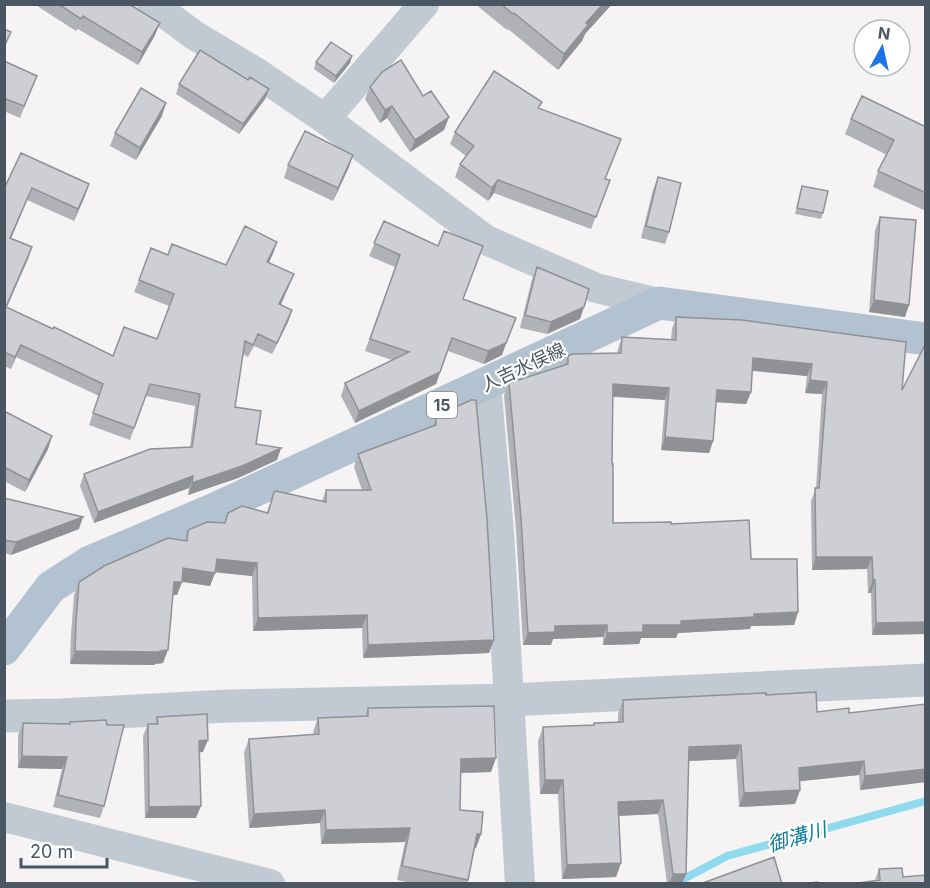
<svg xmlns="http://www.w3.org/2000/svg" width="930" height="888" font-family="Inter,'Noto Sans JP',sans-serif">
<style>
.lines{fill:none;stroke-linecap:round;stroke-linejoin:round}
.stream{stroke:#90daee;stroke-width:8}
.minor{stroke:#c1cad2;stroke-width:30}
.tertiary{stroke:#c1cad2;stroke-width:33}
.primary{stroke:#b3c2d1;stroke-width:33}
.wall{fill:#b0b2b7}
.shaded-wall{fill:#909195}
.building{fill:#cdcfd5;stroke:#909195;stroke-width:1.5}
.labels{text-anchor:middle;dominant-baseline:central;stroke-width:4.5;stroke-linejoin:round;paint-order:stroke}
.shield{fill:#fff;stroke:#808990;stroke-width:1.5}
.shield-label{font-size:16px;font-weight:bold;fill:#4a5661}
.street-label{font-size:18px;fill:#4a5661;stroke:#fff}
.water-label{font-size:20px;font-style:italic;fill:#0c7c9b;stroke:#fff}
</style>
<rect width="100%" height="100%" fill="#f5f3f3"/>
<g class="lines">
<path class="stream" d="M674,884L727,856L926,801"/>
<path class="minor" d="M152,4L194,35L254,71L325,119L486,240L596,288L659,303
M325,119L424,4
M486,384L499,531L520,884
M4,817L270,884"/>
<path class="tertiary" d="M4,716L62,715L227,706L508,700L926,680"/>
<path class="primary" d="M4,649L51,587L90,562L215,509L659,303L926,339"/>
</g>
<path class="wall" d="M34,4H129L155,35L138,65L78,29L76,31Z
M475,4H612L585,34L582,41L558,70L508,29L507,30Z
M352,56L350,63L334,83L314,69L316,62Z
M4,61L37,76L20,118L4,111Z
M248,80L269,89L265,99L239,134L176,94L179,84Z
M370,87L423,96L449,117L444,130L410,152L387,118L380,123L365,99Z
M539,108L606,179L610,180L591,229L494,193L488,201L455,177L460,164L466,156L450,144L455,132Z
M162,116L136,160L110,146L115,133Z
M851,119L926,127V211L873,187L878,171L887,155L845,134Z
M288,165L349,167L333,201L284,178Z
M658,177L669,232L665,244L641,238L653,190Z
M89,184L74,221L27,200L11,239L32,247L7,307L113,356L157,339L169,306L134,292L139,280L168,255L226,265L277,242L269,263L289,286L281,305L292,310L288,322L272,354L254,346L248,357L243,354L235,407L256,444L281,448L277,460L238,478L188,495L189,488L94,523L80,486L84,474L190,447L195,406L146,396L130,440L89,425L99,396L16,357L11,369L4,366V189Z
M802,186L823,213L821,219L795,214Z
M880,217L905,317L869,312L875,230Z
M384,221L463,299L516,318L502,355L484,364L448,351L436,384L355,423L341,396L345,383L392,360L365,351L395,267L369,256Z
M537,267L584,307L580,319L547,334L520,328L532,279Z
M676,317L902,390L926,345V634L872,635L871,593H868L867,569L812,570L811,501L816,488L822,394L805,393L807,376L752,371L751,392L746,404L716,402L713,441L709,453L661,450L665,400L612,397V464L613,523L671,524L751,559L798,612L794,625L751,626L750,629L678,633L676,638H641L639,644L603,645V637L553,639L551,645H523L516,530L504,395L509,383L564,365L568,356L617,353L618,349L622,337L671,339L672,329Z
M4,411L52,436L48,449L25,492L4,481Z
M436,416L494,640L489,653L363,658L362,628L253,631L252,576L215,572L210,586L182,582L177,595H173L163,663L155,664V665L70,664L71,634L74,595L79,582L184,540L188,530L224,523L228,513L267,512L274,492L322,501L326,490H362L354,467L358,454L432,426Z
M4,498L79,529L11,555L4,553Z
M766,695L817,712L849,713L926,704V782L860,790L859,775L799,781L800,790L795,804L739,807L736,759L689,761L682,884H667L658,814L619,816L621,863L616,877L562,879L558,794H540L538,741L543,727L593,725L594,723L618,722V714L623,700Z
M368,708L491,772L460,773V810L481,834L476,848H475L467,884H415L397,880L405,842L321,844L320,823L249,828L244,752L249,739L314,734L313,732L318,718L365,716Z
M157,717L203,752H200L196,818H145L143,736L148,724H155Z
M70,722L104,806L100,818L53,807L62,769L18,768V735L23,723L69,724Z
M879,869L903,877L875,880Z"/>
<path class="shaded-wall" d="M603,4H612L585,34L582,41L558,70L564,54L586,23Z
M160,23L155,35L138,65L142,52Z
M352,56L350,63L334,83L336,76Z
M269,89L265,99L239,134L243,124Z
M166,103L162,116L136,160L140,148Z
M392,106L387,118L380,123L385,110Z
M449,117L444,130L410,152L415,140Z
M353,155L349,167L333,201L338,188Z
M498,180L494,193L488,201L492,188Z
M89,184L85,196L74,221L78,209Z
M32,188L27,200L6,250L10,238Z
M277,242L273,254L263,274L267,262Z
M32,247L28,259L4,313V312Z
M294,274L289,286L275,316L279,304Z
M874,300L909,305L905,317L869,312Z
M584,307L580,319L547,334L551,322Z
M292,310L288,322L272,354Z
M506,343L502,355L484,364L488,351Z
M21,345L11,369L15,357Z
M753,358L812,364L807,376L748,370Z
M440,372L436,384L355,423L359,411Z
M810,380L827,382L822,394L805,393Z
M613,384L669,388L665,400L608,396Z
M717,390L751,392L746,404L713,402Z
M52,436L48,449L25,492L29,480Z
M665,437L713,441L709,453L661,450Z
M281,448L277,460L238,478L188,495L192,483Z
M193,476L189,488L94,523L98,512Z
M83,517L79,529L11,555L16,542Z
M816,557H872L867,569L812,570Z
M217,559L257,563L252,576L212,572Z
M183,568L215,573L210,586L178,581Z
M873,580H875L871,593H868Z
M174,582H182L177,595H169Z
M798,612L794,625L751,626L750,629L678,633L676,638H641L639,644L603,645L607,633L643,625L754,614Z
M367,615L362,628L253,631L258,618Z
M926,622V634L872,635L876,623Z
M607,625L603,637L553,639L551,645H523L528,633L555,626Z
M494,640L489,653L363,658L368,645Z
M168,650L163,663L155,664V665L70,664L75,651Z
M208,740L203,752L195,753L199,741Z
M741,745L736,759L684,761L689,747Z
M22,756L67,757L62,769L18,768Z
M496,758L491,772L456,773L461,759Z
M864,761L859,775L793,782L799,768Z
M926,769V782L860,790L865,776Z
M545,780H563L558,794H540Z
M800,790L795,804L739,807L744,793Z
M663,800L658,814L613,816L618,802Z
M201,806L196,818H145L149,807Z
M325,810L320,823L249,828L254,814Z
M410,828L405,842L321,844L326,830Z
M477,834H481L476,848H472Z
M621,863L616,877L562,879L567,865Z
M673,874H686L682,884H669Z"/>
<path class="building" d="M58,4H129L160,23L142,52L83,16L81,19Z
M501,4H603L586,23L588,25L564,54L514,13L513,14Z
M4,29L11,32L4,47Z
M331,42L352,56L336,76L316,62Z
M200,50L248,80L250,77L269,89L243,124L179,84Z
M401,60L423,96L431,91L449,117L415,140L392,106L385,110L370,87L382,72Z
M4,61L37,76L24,106L6,99L4,103Z
M494,71L542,102L538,108L621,139L605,179L610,180L596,217L498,180L492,188L460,164L474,146L455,132Z
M141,88L166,103L140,148L115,133Z
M862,96L926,127V193L878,171L894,140L851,119Z
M305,131L353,155L338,188L288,165Z
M21,153L89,184L78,209L32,188L10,238L32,247L6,307L53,329L54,327L113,356L124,327L157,339L174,294L139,280L151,248L168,255L172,244L226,265L245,226L277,242L267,262L294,274L279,304L292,310L277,343L258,334L253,345L245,341L235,407L261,411L256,444L281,448L242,466L192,483L193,476L98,512L84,474L150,449L192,447L200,394L150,384L134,428L93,413L103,384L21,345L15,357L4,352V189Z
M658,177L681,183L669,232L646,226Z
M802,186L828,191L823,213L797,208Z
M880,217L916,220L909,305L874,300Z
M384,221L438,246L444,231L483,246L463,299L516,318L506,343L488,351L452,338L440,372L359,411L345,383L409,352L370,339L400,255L374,243Z
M537,267L589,289L584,307L551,322L525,315Z
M676,317L742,320L906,342L902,390L925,345H926V622L876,623L875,580H873L872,557H816L815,488H819L827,382L810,380L812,364L753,358L751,392L717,390L713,441L665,437L669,388L613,384L612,464H613V523L671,522V524L749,520L751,559H797L798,612L754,614V617L681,621V625H643V632L607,633V625L555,626V632L528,633L521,518L509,383L568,364V356L572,354L621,353L622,337L676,340Z
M471,400H476L487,519L494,640L368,645L367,615L258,618L257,563L217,559L215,573L183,568L182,582H174L168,650L160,651V652L75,651L76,621L79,582L104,566L168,538L187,541L188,530L207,522L225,523L228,513L242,506L268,513L274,492L276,491L326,502V490H371L358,454L436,425V416Z
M4,411L52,436L29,480L4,467Z
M4,498L83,517L16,542L4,540Z
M816,692L817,712L849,708V713L926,704V769L865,776L864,761L799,768L800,790L744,793L741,745L689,747L686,874H673L663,800L618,802L621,863L567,865L563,780H545L543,727L594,725V723L623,722V700L766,693V695Z
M494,706L496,758L461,759L460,810L483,812L481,834H477L468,880L402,866L410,828L326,830L325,810L254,814L249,739L319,734L318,718L368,716V708Z
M207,714L208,740L199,741L201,806L149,807L148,724H158L157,717Z
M106,720L107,725H124L104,806L58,795L67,757L22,756L23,723L70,724V722Z
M774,857L782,884H700Z
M902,868L903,877L926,875V884H851L880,880L879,869Z
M817,882V884H802Z"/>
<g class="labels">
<rect class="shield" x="427" y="392" width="30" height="26" rx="4.5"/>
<g class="shield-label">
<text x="442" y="405">15</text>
</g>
<g class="street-label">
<text transform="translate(523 367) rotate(-25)">人吉水俣線</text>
</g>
<g class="water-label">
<text transform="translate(797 837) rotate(-16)">御溝川</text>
</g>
</g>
<rect width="930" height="888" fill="none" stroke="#4a5661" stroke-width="12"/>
<g transform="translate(882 48) rotate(8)"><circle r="28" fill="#ffffff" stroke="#b7bbc0" stroke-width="1.5"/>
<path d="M0-4.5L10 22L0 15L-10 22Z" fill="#1a73e8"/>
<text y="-9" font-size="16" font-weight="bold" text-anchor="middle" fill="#4a5661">N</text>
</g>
<path d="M21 858v9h86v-9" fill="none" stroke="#4a5661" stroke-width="3"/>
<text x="30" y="858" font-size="18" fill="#4a5661" stroke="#ffffff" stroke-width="4.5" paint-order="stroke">20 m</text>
</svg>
